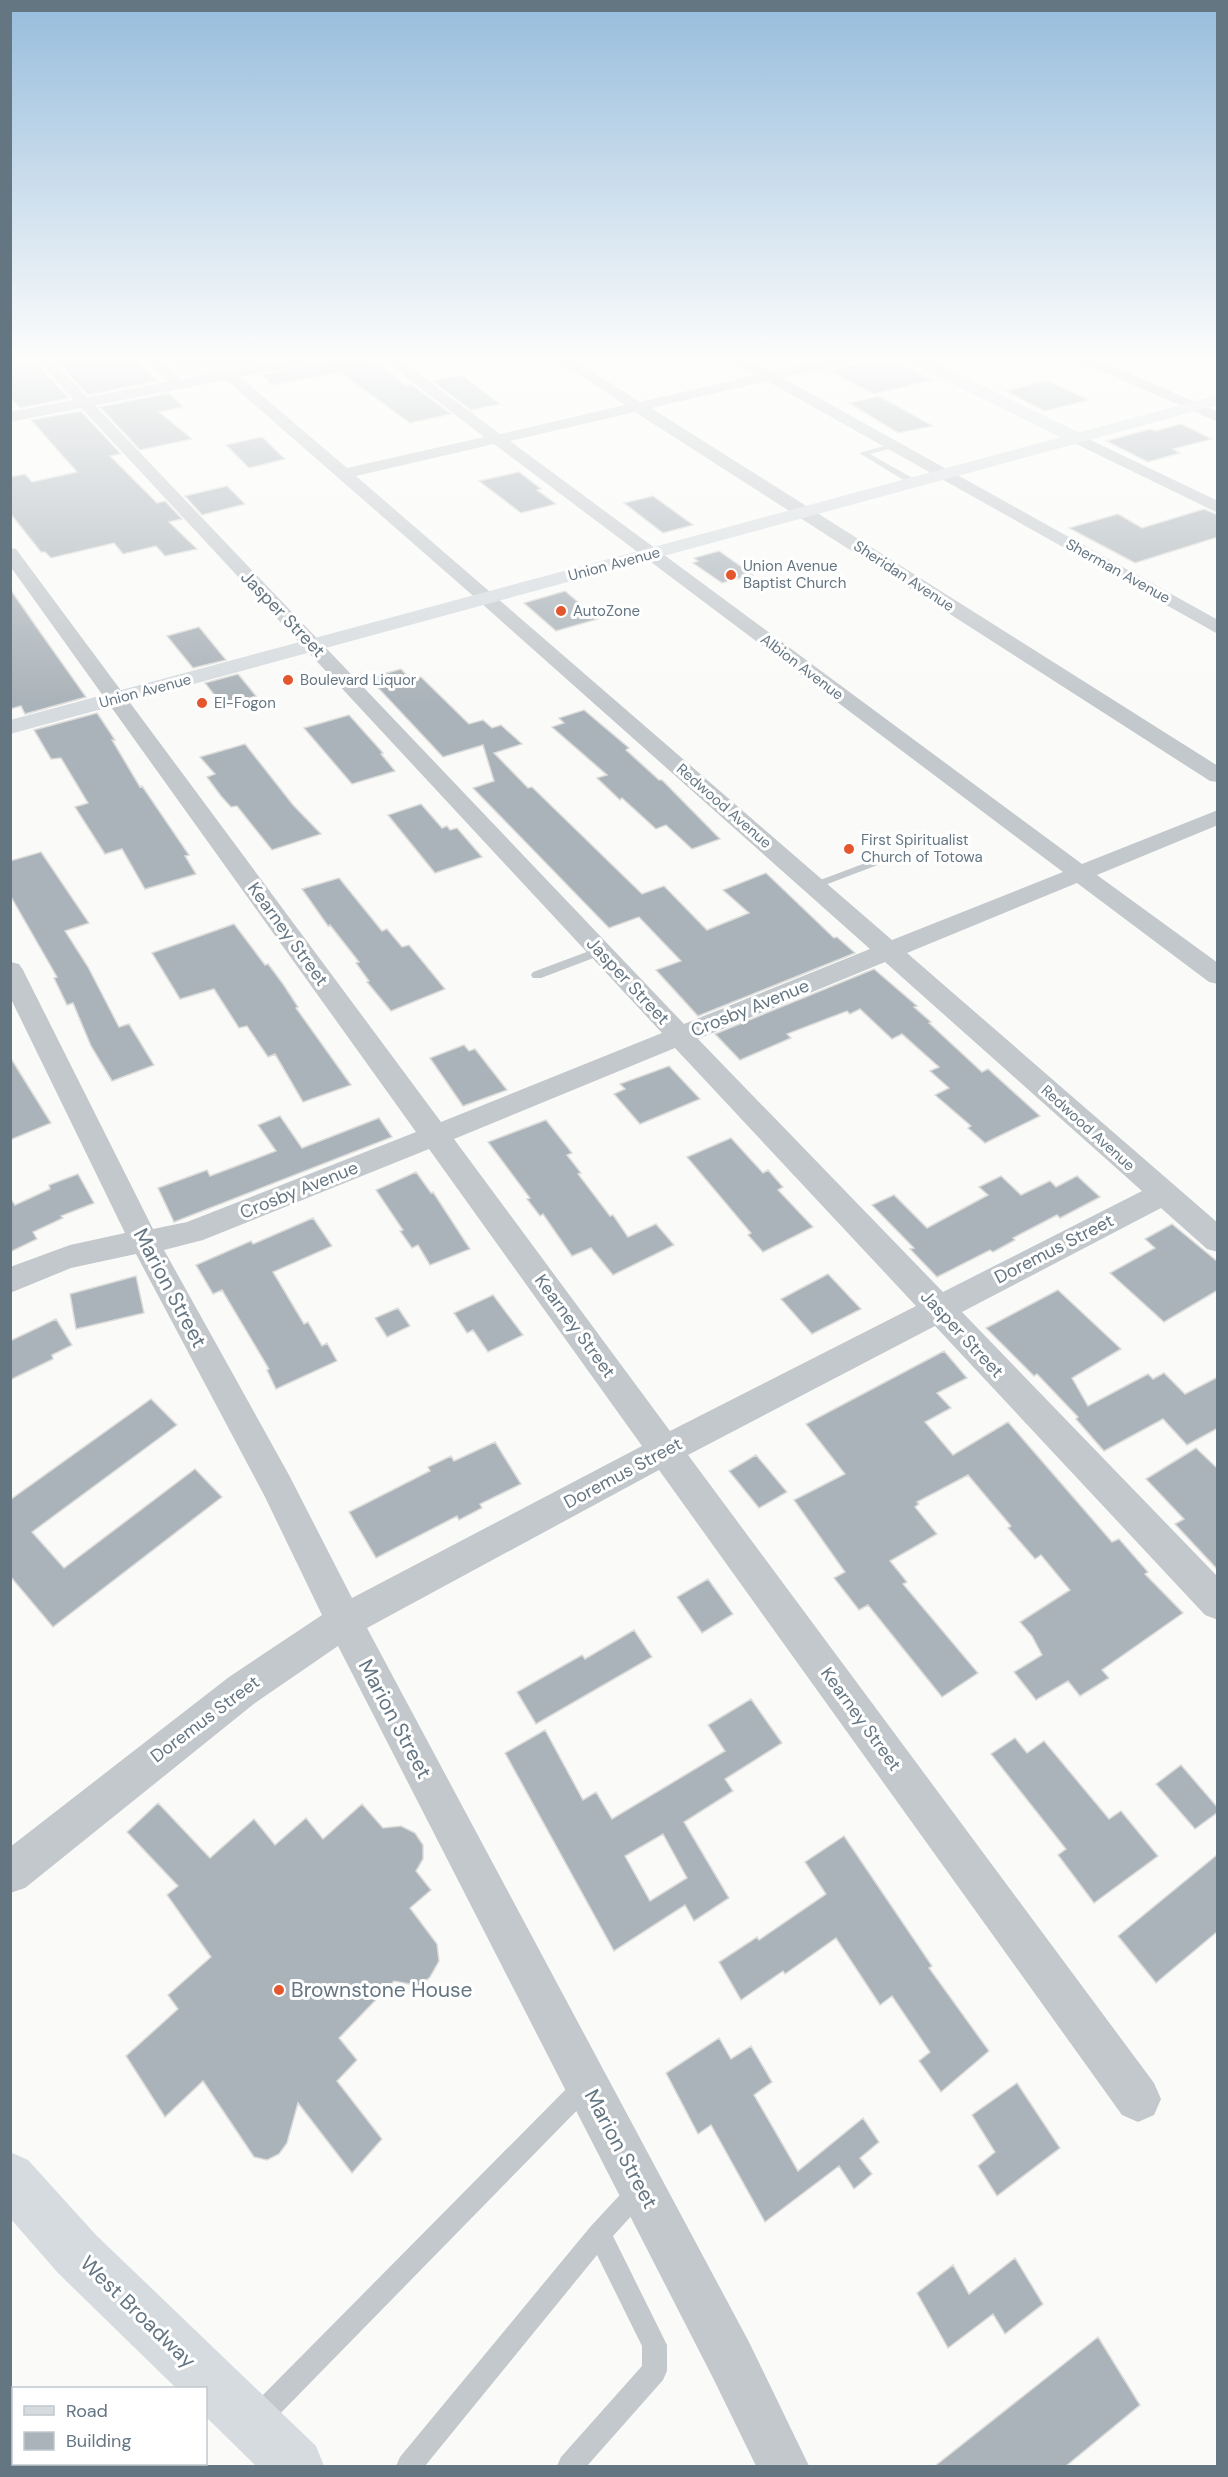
<svg xmlns="http://www.w3.org/2000/svg" width="1228" height="2477" font-family="'DM Sans',sans-serif">
<style>
.built{fill:#e8e9e9}
.green{fill:#dadfd7}
.building{fill:#aab3b9;stroke:#dcdcda;stroke-width:1.5;fill-rule:evenodd}
.lines{fill:none;stroke-linecap:round;stroke-linejoin:round}
.service{fill:#c3c8cc;fill-rule:evenodd}
.minor{fill:#c3c8cc;fill-rule:evenodd}
.tertiary{fill:#c3c8cc;fill-rule:evenodd}
.secondary{fill:#d6dbdf;fill-rule:evenodd}
.primary{fill:#d6dbdf;fill-rule:evenodd}
.poi-dot{fill:#e4572e;stroke:#fff;stroke-width:2}
.labels{text-anchor:middle;dominant-baseline:central;stroke-width:6;stroke-linejoin:round;paint-order:stroke}
.far-street-label{font-size:15px;fill:#657683;stroke:#fff}
.far-poi-label{font-size:15px;fill:#657683;stroke:#fff;text-anchor:start}
.street-label{font-size:18px;fill:#657683;stroke:#fff}
.near-street-label{font-size:21px;fill:#657683;stroke:#fff}
.near-poi-label{font-size:21px;fill:#657683;stroke:#fff;text-anchor:start}
</style>
<rect width="100%" height="100%" fill="#fafaf8"/>
<path class="built" d="M165,357H291L186,377Z"/>
<path class="green" d="M180,357H214L222,364L193,369Z"/>
<path class="building" d="M10,357H19L25,363L35,362L69,398L20,408L10,397Z
M62,357H132L157,381L88,395L53,358Z
M239,357H285L247,364Z
M328,357H369L406,386L412,385L451,414L410,423L340,372L272,385L261,375L318,364Z
M869,362L877,367L896,362L932,380L874,394L829,371Z
M461,375L500,404L471,410L432,381Z
M1047,381L1089,400L1044,411L1006,391Z
M169,393L183,407L159,412L192,439L140,450L100,407Z
M879,396L933,426L898,433L849,403Z
M81,411L121,454L110,456L157,503L165,501L182,519L169,522L197,549L165,556L156,546L123,554L114,543L51,558L45,552H41L10,513V477L25,474L32,482L77,472L31,420Z
M1181,424L1212,439L1173,449L1180,453L1148,462L1106,441L1151,429L1155,431Z
M262,437L285,459L249,468L226,445Z
M519,472L541,489L537,490L556,504L521,513L479,481Z
M227,486L245,504L202,515L185,496Z
M653,496L693,525L663,533L624,503Z
M1204,509L1218,515V537L1135,563L1069,528L1118,514L1142,528Z
M719,551L753,575L722,583L693,563L698,561L694,558Z
M10,589L35,625L86,697L25,714L21,706L10,709Z
M565,591L598,619L556,631L524,603Z
M199,627L226,660L193,668L167,636Z
M401,669L411,680L421,677L469,724L483,720L492,728L501,725L522,744L494,753L528,788L532,787L642,894L664,886L707,930L749,913L723,890L766,873L834,938L837,937L855,953L698,1016L656,970L681,961L639,917L609,928L473,788L494,781L483,745L443,757L369,678Z
M238,674L256,696L223,706L205,683Z
M584,710L629,748L626,750L659,780H662L720,839L692,849L666,825L656,829L622,798L620,800L597,778L607,775L552,727L564,723L559,718Z
M97,713L115,740H112L140,787L142,786L189,855L185,856L196,874L145,889L122,849L105,854L75,807L88,803L61,758L51,759L34,730Z
M349,715L383,753L381,754L395,771L352,784L304,728Z
M245,744L293,805L321,834L272,850L237,806L231,807L221,796L207,777L215,774L200,757Z
M421,804L442,828L447,826L450,830L457,828L482,857L435,873L388,815Z
M41,852L89,923L65,931L88,967L119,1027L129,1024L154,1065L112,1081L91,1046L73,1003L67,1005L54,978L57,977L10,895V861Z
M339,878L382,931L387,929L402,947L409,945L445,989L391,1011L367,982L369,981L356,963L359,962L330,925L328,926L302,889Z
M234,924L265,965L268,964L283,984L298,1007L296,1008L351,1085L303,1102L275,1054L268,1057L247,1026L239,1028L214,989L180,999L152,953Z
M874,969L917,1006L914,1007L931,1022L929,1023L982,1072L988,1069L1040,1116L985,1143L968,1128L971,1126L935,1095L949,1088L930,1071L939,1067L902,1034L892,1039L860,1009L850,1014L847,1011L787,1034L791,1038L740,1060L715,1034Z
M464,1045L469,1051L475,1049L507,1090L463,1106L430,1058Z
M10,1057L51,1123L10,1140Z
M669,1066L700,1099L640,1124L614,1094L625,1089L620,1084Z
M280,1116L302,1148L379,1118L392,1137L174,1222L158,1188L207,1170L210,1176L276,1151L258,1125Z
M546,1120L572,1153L567,1155L581,1173L578,1174L610,1216L613,1215L628,1237L656,1224L674,1245L613,1275L591,1248L572,1256L543,1214L540,1216L527,1199L530,1198L488,1142Z
M731,1138L763,1173L768,1170L783,1187L778,1190L813,1227L763,1252L748,1235L751,1233L687,1157Z
M416,1172L431,1193L433,1192L470,1249L430,1265L418,1245L412,1248L400,1231L403,1230L376,1190Z
M78,1174L94,1203L61,1216L63,1218L33,1232L37,1239L10,1252V1198L15,1205L50,1189L49,1185Z
M1001,1176L1021,1195L1050,1181L1056,1187L1077,1176L1100,1197L1060,1218L1057,1215L1013,1238L1015,1240L993,1252L990,1250L937,1277L910,1249L914,1248L872,1205L894,1195L927,1228L988,1195L979,1187Z
M313,1218L332,1246L273,1272L304,1324L308,1322L322,1346L327,1343L337,1361L276,1389L267,1370L269,1369L222,1290L213,1294L196,1265L251,1241L253,1244Z
M1172,1224L1218,1262V1290L1164,1322L1110,1273L1155,1248L1145,1239Z
M828,1274L861,1309L812,1334L781,1299Z
M136,1276L144,1313L76,1329L70,1294Z
M1058,1290L1121,1349L1072,1378L1088,1406L1148,1374L1153,1379L1164,1373L1185,1394L1218,1377V1428L1187,1445L1163,1419L1104,1451L1076,1419L1078,1417L1037,1374L1034,1376L986,1328Z
M493,1295L523,1335L488,1352L473,1330L467,1333L454,1313Z
M398,1308L410,1326L387,1337L375,1318Z
M56,1319L72,1345L52,1355L53,1359L10,1380V1341Z
M944,1351L967,1378L937,1393L951,1408L925,1422L953,1455L1008,1422L1112,1542L1119,1539L1148,1572L1145,1574L1183,1613L1102,1670L1109,1678L1080,1696L1068,1681L1036,1700L1014,1672L1042,1655L1032,1636L1020,1622L1070,1590L1041,1555L1035,1559L1008,1528L1011,1526L968,1475L917,1502L919,1504L915,1507L937,1534L890,1561L907,1582L903,1584L978,1673L942,1697L868,1605L859,1610L834,1578L845,1572L794,1500L845,1474L806,1424Z
M151,1399L177,1425L32,1532L64,1568L195,1469L222,1497L53,1627L10,1576V1500Z
M495,1442L521,1484L480,1504L482,1508L459,1520L457,1516L376,1558L349,1512L430,1471L428,1467L451,1456L454,1461Z
M1196,1448L1218,1469V1570L1175,1524L1184,1519L1146,1479Z
M756,1455L787,1492L759,1508L729,1471Z
M708,1579L733,1614L702,1633L677,1597Z
M634,1630L652,1657L536,1724L517,1692L582,1655L585,1659Z
M751,1699L782,1743L725,1779L733,1791L684,1822L729,1898L694,1921L685,1905L614,1951L505,1753L545,1730L583,1800L596,1792L612,1819L725,1751L708,1725ZM663,1834L687,1878L650,1901L625,1856Z
M1015,1738L1027,1753L1044,1741L1109,1819L1121,1811L1158,1856L1094,1903L1058,1855L1066,1849L991,1754Z
M1181,1765L1218,1808V1812L1195,1829L1156,1784Z
M158,1803L210,1858L254,1819L275,1845L306,1818L323,1839L362,1804L383,1828L401,1826L415,1833L423,1845V1859L416,1871L431,1890L410,1908L437,1944L439,1961L430,1977L420,1986L394,1981L339,2038L357,2060L337,2081L382,2139L352,2173L298,2103L287,2143L279,2154L267,2160L254,2157L203,2081L165,2117L126,2056L178,2009L168,1995L211,1957L167,1895L178,1886L127,1832Z
M844,1836L932,1966L929,1968L989,2051L941,2092L919,2061L930,2052L892,1996L880,2005L836,1938L785,1974L783,1971L741,2000L719,1962L757,1937L759,1940L826,1894L805,1862Z
M1218,1854V1931L1156,1983L1118,1936Z
M719,2038L731,2059L751,2046L772,2082L754,2095L798,2171L863,2118L879,2142L860,2158L872,2174L854,2189L839,2166L765,2222L711,2125L698,2134L666,2073Z
M1017,2083L1060,2148L997,2196L978,2166L995,2152L972,2115Z
M1015,2258L1043,2304L1005,2334L993,2314L948,2348L917,2293L953,2265L969,2294Z
M1098,2337L1140,2405L1066,2466H935Z"/>
<g class="lines">
<path class="service" d="M894,443H897V447L870,454L916,480V484H910L859,453Z
M892,853L898,856L896,858L817,888H809L807,885Z
M600,947L604,948L606,951L604,954L541,978H533L531,975L533,972Z
M585,2075L593,2078L596,2086L593,2094L268,2426L259,2430L250,2426L246,2417L250,2408L577,2078Z
M639,2179L647,2183L651,2191L647,2199L613,2236L667,2345V2371L663,2380L587,2466H557L561,2457L642,2366V2346L597,2255L425,2466H396L400,2457L591,2226L631,2183Z"/>
<path class="minor" d="M34,357H49L684,1024L870,949L471,594L223,377L221,374L223,371H233L347,468L484,437L380,357H396L500,434L625,405L553,357H569L640,402L756,375L728,357H745L772,372L837,357H861L859,360L783,378L1218,620V634L767,381L651,408L1218,766V782L1210,781L635,412L510,441L1082,864L1218,810V825L1097,875L1218,963V984L1209,982L1077,883L907,953L1218,1223V1252L1207,1249L1161,1208L962,1312L1218,1577V1620L1205,1615L935,1326L688,1455L1154,2083L1161,2099L1154,2115L1138,2122L1122,2115L659,1470L367,1628L749,2342L809,2466H756L713,2378L338,1646L255,1703L25,1888L10,1893V1847L229,1677L322,1615L265,1497L136,1254L71,1268L10,1293V1267L70,1245L125,1233L10,997V962L19,964L23,970L153,1229L187,1222L416,1132L10,566V548L16,549L441,1122L662,1033ZM494,444L1063,872L892,940L356,476ZM885,962L1142,1191L943,1292L698,1039ZM675,1048L916,1306L670,1431L454,1139ZM429,1149L642,1446L352,1598L289,1475L164,1250L203,1240Z
M142,357H157L186,384L179,388L174,387Z
M1074,357H1092L1218,412V422L1076,360Z
M1076,433L1218,501V513L1070,441L1068,438L1070,435Z"/>
<path class="tertiary" d="M295,357H326L318,362L10,422V412Z"/>
<path class="secondary" d="M903,357H923L1082,434L1085,438L1082,442H1070L905,360Z"/>
<path class="primary" d="M1218,395V405L10,734V720Z
M10,2152L28,2160L96,2235L316,2446L324,2466H256L206,2417V2388H176L58,2273L10,2218Z"/>
</g>
<linearGradient id="sky" x2="0" y2="1"><stop stop-color="#96bcdc"/><stop offset="0.51" stop-color="#fdfdfc"/><stop offset="1" stop-color="#fdfdfc" stop-opacity="0"/></linearGradient>
<rect width="1228" height="703" fill="url(#sky)"/>
<g class="poi-dot">
<circle cx="731" cy="575" r="6"/>
<circle cx="561" cy="611" r="6"/>
<circle cx="288" cy="680" r="6"/>
<circle cx="202" cy="703" r="6"/>
<circle cx="849" cy="849" r="6"/>
<circle cx="279" cy="1990" r="6"/>
</g>
<g class="labels">
<g class="far-street-label">
<text transform="translate(614 564) rotate(-15)">Union Avenue</text>
<text transform="translate(1118 571) rotate(29)">Sherman Avenue</text>
<text transform="translate(904 576) rotate(33)">Sheridan Avenue</text>
<text transform="translate(802 667) rotate(37)">Albion Avenue</text>
<text transform="translate(145 691) rotate(-15)">Union Avenue</text>
<text transform="translate(724 806) rotate(41)">Redwood Avenue</text>
<text transform="translate(1088 1128) rotate(42)">Redwood Avenue</text>
</g>
<g class="far-poi-label">
<text x="743" y="566">Union Avenue<tspan x="743" dy="17">Baptist Church</tspan></text>
<text x="573" y="611">AutoZone</text>
<text x="300" y="680">Boulevard Liquor</text>
<text x="214" y="703">El-Fogon</text>
<text x="861" y="840">First Spiritualist<tspan x="861" dy="17">Church of Totowa</tspan></text>
</g>
<g class="street-label">
<text transform="translate(283 614) rotate(46)">Jasper Street</text>
<text transform="translate(288 934) rotate(54)">Kearney Street</text>
<text transform="translate(628 981) rotate(47)">Jasper Street</text>
<text transform="translate(750 1008) rotate(-22)">Crosby Avenue</text>
<text transform="translate(299 1190) rotate(-22)">Crosby Avenue</text>
<text transform="translate(1054 1249) rotate(-27)">Doremus Street</text>
<text transform="translate(575 1326) rotate(54)">Kearney Street</text>
<text transform="translate(962 1334) rotate(47)">Jasper Street</text>
<text transform="translate(623 1473) rotate(-28)">Doremus Street</text>
<text transform="translate(205 1719) rotate(-37)">Doremus Street</text>
<text transform="translate(861 1719) rotate(54)">Kearney Street</text>
</g>
<g class="near-street-label">
<text transform="translate(170 1288) rotate(62)">Marion Street</text>
<text transform="translate(395 1719) rotate(62)">Marion Street</text>
<text transform="translate(621 2149) rotate(62)">Marion Street</text>
<text transform="translate(138 2312) rotate(44)">West Broadway</text>
</g>
<g class="near-poi-label">
<text x="291" y="1990">Brownstone House</text>
</g>
</g>
<rect width="1228" height="2477" fill="none" stroke="#657683" stroke-width="24"/>
<rect x="12" y="2387" width="195" height="78" fill="#ffffff" stroke="#c1c8cd" stroke-width="1.5"/>
<rect x="24" y="2406" width="30" height="9" fill="#d6dbdf" stroke="#c1c8cd" stroke-width="1.5"/>
<text x="66" y="2417" font-size="18" fill="#657683">Road</text>
<rect x="24" y="2432" width="30" height="18" fill="#aab3b9" stroke="#c1c8cd" stroke-width="1.5"/>
<text x="66" y="2447" font-size="18" fill="#657683">Building</text>
</svg>
